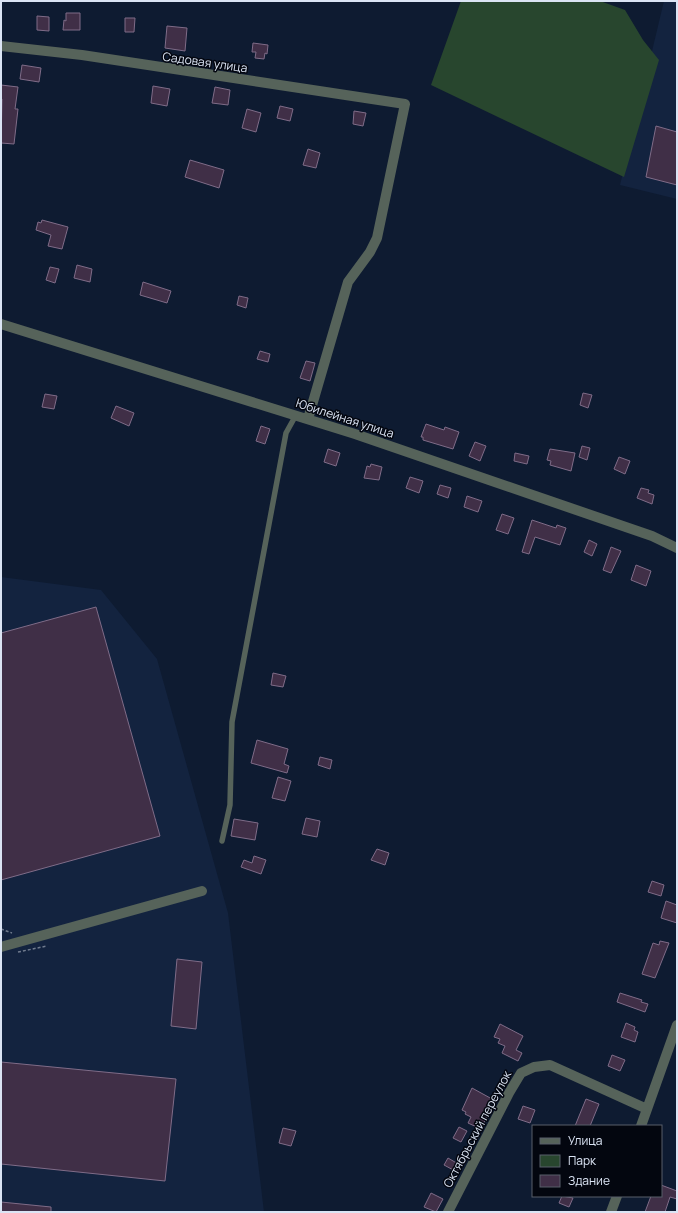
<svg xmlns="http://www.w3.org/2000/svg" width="678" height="1213" font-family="Manrope,sans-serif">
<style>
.built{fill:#13233f}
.green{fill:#28462e}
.building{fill:#402f47;stroke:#7f6c88}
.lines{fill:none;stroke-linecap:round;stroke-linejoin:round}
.path{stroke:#707b8e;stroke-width:1.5;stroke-dasharray:3 2;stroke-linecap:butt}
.service{stroke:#56635a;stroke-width:5.5}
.minor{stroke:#56635a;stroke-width:10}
.labels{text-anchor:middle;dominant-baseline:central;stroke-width:3;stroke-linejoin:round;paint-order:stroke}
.street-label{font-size:12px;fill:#dbe4f4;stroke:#03060f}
</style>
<rect width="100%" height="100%" fill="#0e1b31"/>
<path class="built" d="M664,1H677V199L620,185Z
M1,577L101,590L157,659L228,913L264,1212H1Z"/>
<path class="green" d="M461,1H600L625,10L643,40L659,60L624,177L431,85Z"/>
<path class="building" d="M66,13H80V30H63L64,20L66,21Z
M37,16L49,17V31L37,30Z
M125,18H135L134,32H125Z
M167,26L187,28L185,51L165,48Z
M253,43L268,45L267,54L265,53L264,59L255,58L256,52H252Z
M22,65L41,68L39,82L20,79Z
M1,85L18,87L15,109H18L14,144L1,143L2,99H1Z
M153,86L170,89L167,106L151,103Z
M215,87L230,90L228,105L212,103Z
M280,106L293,109L290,121L277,118Z
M247,109L261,113L256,132L242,128Z
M354,111L366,113L363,126L353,124Z
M656,126L677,132V185L646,177Z
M308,149L320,153L316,168L303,165Z
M190,160L224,170L219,188L185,177Z
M42,220L68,227L62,249L48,246L51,235L36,230L38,222L41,223Z
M77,265L92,269L90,282L74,278Z
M50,267L59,269L55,283L46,280Z
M143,282L171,291L167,303L140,295Z
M239,296L248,298L246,308L237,305Z
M260,351L270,354L268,362L257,359Z
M306,361L315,363L310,381L300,378Z
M583,393L592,395L588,408L580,405Z
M45,394L57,396L54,409L42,407Z
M116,406L134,413L129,426L111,418Z
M426,424L444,430L445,427L459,432L453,449L423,440V437H421Z
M261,426L270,429L265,444L256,441Z
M475,442L486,446L480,461L469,456Z
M582,446L590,448L587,460L579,457Z
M328,449L340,453L336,466L324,462Z
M550,449L575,453L571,471L550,465L551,461L547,460Z
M515,453L529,456L527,464L514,461Z
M619,457L630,461L625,474L614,469Z
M371,464L382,467L379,480L364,478L367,466L370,467Z
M410,477L423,481L419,493L406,488Z
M440,485L451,488L448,498L437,494Z
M641,488L649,490L648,493L654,495L652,504L637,498Z
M467,496L482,501L478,512L464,507Z
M502,514L514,518L508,534L496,530Z
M532,520L556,528L557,525L566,528L560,545L535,537L529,554L522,552Z
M589,540L597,544L592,556L584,552Z
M611,547L621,551L611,573L603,570Z
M636,565L651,571L646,586L631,580Z
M96,607L160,836L1,880V633Z
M273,673L286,676L283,687L271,685Z
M257,740L288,749L284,764L289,766L287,773L251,763Z
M320,757L332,760L330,769L318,765Z
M278,777L291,781L285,801L272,798Z
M306,818L320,821L317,837L302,834Z
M234,819L258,823L255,840L231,836Z
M377,849L389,853L385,865L371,860Z
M254,856L266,860L261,874L241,867L244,860L252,863Z
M652,881L664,885L661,896L648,892Z
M666,901L677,905V923L661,918Z
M660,941L669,943L655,978L642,974L653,943L659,945Z
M177,959L202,962L196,1029L171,1026Z
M620,993L642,1000L641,1002L648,1004L645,1012L617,1002Z
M626,1023L635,1027L634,1030L638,1032L635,1042L621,1037Z
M500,1024L523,1036L516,1050L522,1053L518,1061L502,1053L505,1046L498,1043L500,1039L494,1037Z
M612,1055L625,1060L620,1071L608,1066Z
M1,1062L176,1079L165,1181L1,1164Z
M472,1088L492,1099L484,1114L487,1116L481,1129L468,1123L471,1117L465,1114L466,1112L462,1110Z
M586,1099L599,1104L590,1126H575Z
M523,1106L535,1110L530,1123L518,1119Z
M459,1127L467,1131L461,1142L453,1138Z
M283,1128L296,1131L291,1146L279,1143Z
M448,1158L460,1165L457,1172L444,1165Z
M661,1185L677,1191V1199L670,1197L665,1212H645L651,1196H661Z
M431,1193L443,1199L436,1212L424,1207Z
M562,1196L573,1198L569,1207L559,1203Z
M1,1202L51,1207V1212H1Z"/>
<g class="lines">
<path class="path" d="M1,929L12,933
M18,952L47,946"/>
<path class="service" d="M222,841L230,805L232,722L286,433L296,415"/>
<path class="minor" d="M1,46L82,55L405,104L377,238L370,252L348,282L308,419
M1,324L355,434L652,536L677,548
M1,947L202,891
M641,1126L677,1025
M448,1212L509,1093L521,1073L534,1067L550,1065L647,1109
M611,1212L617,1196"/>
</g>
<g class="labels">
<g class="street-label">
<text transform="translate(205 62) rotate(8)">Садовая улица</text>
<text transform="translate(345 418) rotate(18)">Юбилейная улица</text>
<text transform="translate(477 1129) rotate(-62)">Октябрьский переулок</text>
</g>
</g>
<rect width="678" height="1213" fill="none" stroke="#dbe4f4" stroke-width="4"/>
<rect x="532" y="1125" width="130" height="72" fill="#03060f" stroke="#595f6b"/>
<rect x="540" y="1138" width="20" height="6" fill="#56635a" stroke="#595f6b"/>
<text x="568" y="1145" font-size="12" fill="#dbe4f4">Улица</text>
<rect x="540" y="1155" width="20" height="12" fill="#28462e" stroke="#595f6b"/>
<text x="568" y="1165" font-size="12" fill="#dbe4f4">Парк</text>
<rect x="540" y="1175" width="20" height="12" fill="#402f47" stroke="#595f6b"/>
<text x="568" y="1185" font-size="12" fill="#dbe4f4">Здание</text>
</svg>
